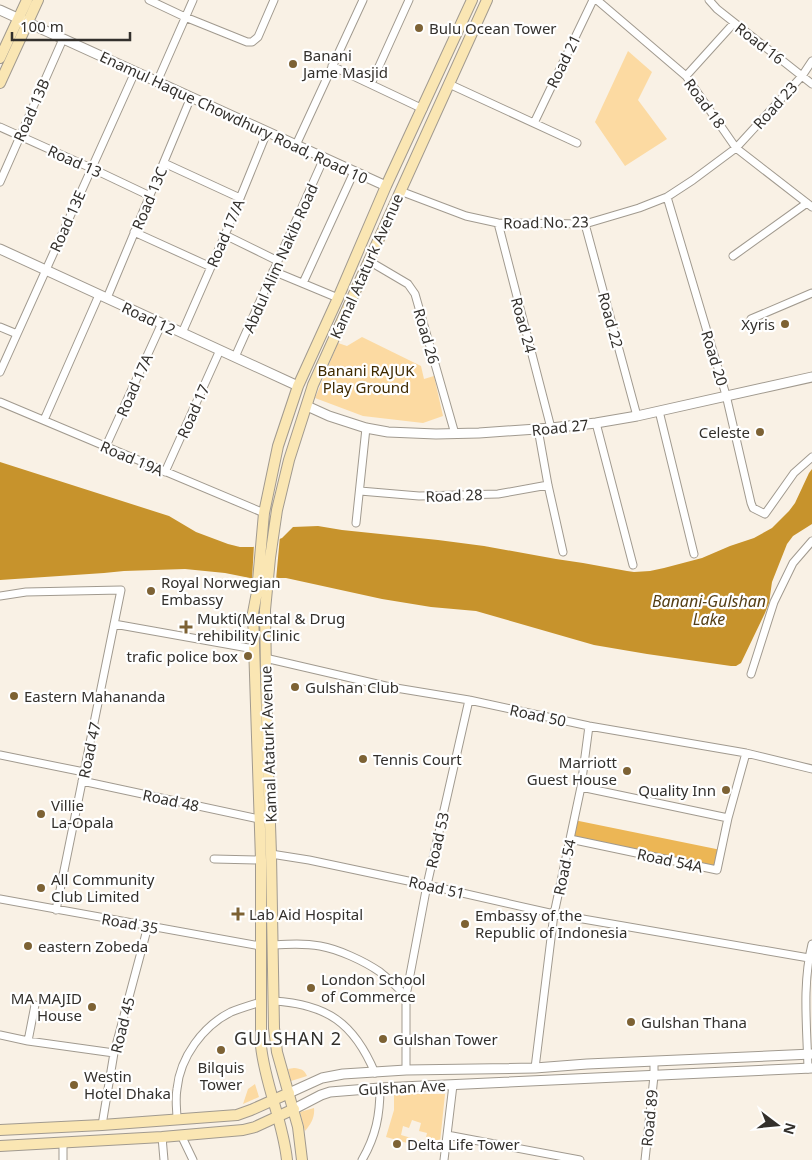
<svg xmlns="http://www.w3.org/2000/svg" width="812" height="1160" font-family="'Noto Sans',sans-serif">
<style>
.green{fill:#fcdaa2;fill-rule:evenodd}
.forest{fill:#ecb655}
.water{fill:#c7932c}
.pier{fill:#f9f1e5}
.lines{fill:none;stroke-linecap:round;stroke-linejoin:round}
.minor-casing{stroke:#a19a8f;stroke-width:9}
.tertiary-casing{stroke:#a19a8f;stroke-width:11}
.secondary-casing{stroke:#a19a8f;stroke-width:12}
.minor{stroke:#fff;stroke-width:7}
.tertiary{stroke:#fff;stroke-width:9}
.secondary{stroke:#fae6b3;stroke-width:10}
.poi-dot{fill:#7d6234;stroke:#fff;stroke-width:2}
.labels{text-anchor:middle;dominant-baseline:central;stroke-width:4.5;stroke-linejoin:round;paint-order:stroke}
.poi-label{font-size:15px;fill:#33302c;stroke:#fff;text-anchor:start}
.street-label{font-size:15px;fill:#33302c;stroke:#fff}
.park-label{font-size:15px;fill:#3f2a00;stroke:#fff}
.water-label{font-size:16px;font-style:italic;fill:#553f16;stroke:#fff}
.quarter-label{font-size:18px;letter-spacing:1px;fill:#33302c;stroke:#fff}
</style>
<rect width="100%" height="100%" fill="#f9f1e5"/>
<path class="green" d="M628,51L652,72L638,100L667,139L625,166L595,122Z
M362,337L421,366L424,379L434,376L443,416L423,423L363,416L315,398L338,343L347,346Z
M294,1068C301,1069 304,1069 307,1076L291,1081L288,1069Z
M255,1084L259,1097L243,1104L248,1089Z
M394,1094H445L439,1152L386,1137L394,1110ZM412,1120L421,1123L419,1131L427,1133L425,1142L401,1135L403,1126L409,1128Z
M314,1108C315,1117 311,1124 305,1131L300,1112Z"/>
<path class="forest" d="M574,820L721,850L717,870L570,839Z"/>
<path class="water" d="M0,462L169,516L196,532L228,544L240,547H253L267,544L282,538L293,527L318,526L342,530L438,540L484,546L556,559L583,563L627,571L634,572L650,571L664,568L702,558L730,546L754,538L772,528L789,511L795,503L809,473L812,469V524L793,536L787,544L772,582L769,603L765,613L741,663L736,666H731L647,654L594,645L476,611L431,607L382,599L286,578H250L225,573L185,569L124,571L104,573L0,580Z"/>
<path class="pier" d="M280,536L276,580H252L254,544L266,542Z"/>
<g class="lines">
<g class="minor-casing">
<path id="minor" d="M149,0L185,17L247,42H252L258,37L274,0
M597,0L686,76L736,148L812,207
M709,0L717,9L812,84
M332,66L423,109
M686,76L734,23
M157,82L193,0
M371,84L409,0
M449,84L577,143
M534,123L593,0
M0,127L91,168L150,196
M296,145L363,0
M164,163L240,198
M0,182L63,39
M400,191L466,216L498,223L585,224L639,208L667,197L693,180L736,148L802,76L812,61
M667,197L726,395L751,503L753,508L765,514L794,473L812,457
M498,223L551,428
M585,224L637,416
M134,232L211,267
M225,235L278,261
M733,256L807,203
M369,261L408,284L415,294L455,434
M273,271L338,298
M303,283L354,172
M107,298L191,97
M751,319L812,293
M0,327L17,334
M182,333L225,235L267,132
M235,357L324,158
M0,372L135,72
M0,402L264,513
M659,411L694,554
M44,420L99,295
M596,423L633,565
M538,429L548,485L563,552
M106,446L162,323
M165,472L220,350
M360,491L419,496L498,494L548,485
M356,523L366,428
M0,596L26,592L121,590L56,910
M114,624L254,649
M265,658L390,687L469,700L589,726L746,753L812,769
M751,674L774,602L793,563L812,541
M0,755L84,772
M82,781L259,819
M581,787L728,818
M570,839L717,870L728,818L746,753
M271,854L309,860L427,885L554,914L809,958
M214,859L261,860
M0,899L260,946
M273,945C289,944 304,943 320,946C338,949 364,961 380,972C389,979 398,988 406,996
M273,1001C327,1004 354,1023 375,1073
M0,1035L28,1041L114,1053
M28,1041L35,1005
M535,1068L554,914L570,839L581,787L589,726
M808,1069C807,1027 802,985 812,944
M406,1070V996L427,885L469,700
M177,1120C177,1110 175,1099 177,1089C180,1057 203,1026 231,1012C241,1008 251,1005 261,1002
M102,1125L114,1053L148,926
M181,1135L193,1160
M447,1135L580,1160
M162,1137L164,1160
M63,1142V1160
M362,1160C376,1136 380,1115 380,1088
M444,1160L453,1085
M645,1160L654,1076V1061"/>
</g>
<g class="tertiary-casing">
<path id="tertiary" d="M0,10L386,186
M0,249L298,386
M307,406L329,416L366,428L388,432L436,434L479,433L551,428L596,423L637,416L812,377
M289,1093L322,1078L343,1074L406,1070L535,1068L587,1064L812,1054
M294,1109L321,1095L330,1092L380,1088L812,1068"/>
</g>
<g class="secondary-casing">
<path id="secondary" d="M0,58L27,0
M0,83L38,0
M0,1130L102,1125L237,1115L251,1110L289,1093
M0,1146L162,1137L243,1130L255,1127L294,1109
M287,1160C283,1121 265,1085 261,1046V860L253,613L257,592L264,513L278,446L298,386L338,298L386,186L472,0
M302,1160L298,1127L277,1052L274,1028L271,854L267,735L265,610L270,558L277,510L289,460L313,385L349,305L487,0"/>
</g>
<use href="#minor" class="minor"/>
<use href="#tertiary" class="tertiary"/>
<use href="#secondary" class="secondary"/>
</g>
<g class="poi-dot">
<circle cx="419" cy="28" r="5"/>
<circle cx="293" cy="64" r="5"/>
<circle cx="785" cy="324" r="5"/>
<circle cx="760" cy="432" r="5"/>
<circle cx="151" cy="591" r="5"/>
<path d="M183.5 619.5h5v5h5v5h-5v5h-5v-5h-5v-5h5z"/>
<circle cx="248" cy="656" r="5"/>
<circle cx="295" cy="687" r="5"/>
<circle cx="14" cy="696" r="5"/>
<circle cx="363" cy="759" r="5"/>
<circle cx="627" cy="771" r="5"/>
<circle cx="726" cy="790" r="5"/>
<circle cx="41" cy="814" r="5"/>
<circle cx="41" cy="888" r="5"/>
<path d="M235.5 906.5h5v5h5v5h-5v5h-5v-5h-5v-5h5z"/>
<circle cx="465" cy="924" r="5"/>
<circle cx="28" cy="946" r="5"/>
<circle cx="311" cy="988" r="5"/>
<circle cx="92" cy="1007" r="5"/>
<circle cx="631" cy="1022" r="5"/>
<circle cx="383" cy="1039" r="5"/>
<circle cx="221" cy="1050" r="5"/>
<circle cx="74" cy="1085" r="5"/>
<circle cx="397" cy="1144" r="5"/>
</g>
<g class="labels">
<g class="poi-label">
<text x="429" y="28">Bulu Ocean Tower</text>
<text x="303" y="55">Banani<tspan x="303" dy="17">Jame Masjid</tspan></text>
<text x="775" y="324" text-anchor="end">Xyris</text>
<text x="750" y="432" text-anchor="end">Celeste</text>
<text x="161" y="582">Royal Norwegian<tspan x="161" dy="17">Embassy</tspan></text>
<text x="197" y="618">Mukti(Mental &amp; Drug<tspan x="197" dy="17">rehibility Clinic</tspan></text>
<text x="238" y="656" text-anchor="end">trafic police box</text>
<text x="305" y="687">Gulshan Club</text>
<text x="24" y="696">Eastern Mahananda</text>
<text x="373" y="759">Tennis Court</text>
<text x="617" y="762" text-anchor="end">Marriott<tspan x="617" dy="17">Guest House</tspan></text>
<text x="716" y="790" text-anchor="end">Quality Inn</text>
<text x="51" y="805">Villie<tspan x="51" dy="17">La-Opala</tspan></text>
<text x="51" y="879">All Community<tspan x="51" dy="17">Club Limited</tspan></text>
<text x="249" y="914">Lab Aid Hospital</text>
<text x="475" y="915">Embassy of the<tspan x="475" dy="17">Republic of Indonesia</tspan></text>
<text x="38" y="946">eastern Zobeda</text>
<text x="321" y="979">London School<tspan x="321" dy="17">of Commerce</tspan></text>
<text x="82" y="998" text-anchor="end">MA MAJID<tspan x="82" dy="17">House</tspan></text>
<text x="641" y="1022">Gulshan Thana</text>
<text x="393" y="1039">Gulshan Tower</text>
<text x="221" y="1067" text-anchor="middle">Bilquis<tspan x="221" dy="17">Tower</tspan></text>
<text x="84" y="1076">Westin<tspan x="84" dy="17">Hotel Dhaka</tspan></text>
<text x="407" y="1144">Delta Life Tower</text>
</g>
<g class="street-label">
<text transform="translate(760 43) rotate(38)">Road 16</text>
<text transform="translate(563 61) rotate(-64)">Road 21</text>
<text transform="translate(705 103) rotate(54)">Road 18</text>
<text transform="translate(775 105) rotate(-48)">Road 23</text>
<text transform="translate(31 110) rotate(-66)">Road 13B</text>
<text transform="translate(234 117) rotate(25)">Enamul Haque Chowdhury Road, Road 10</text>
<text transform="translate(75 161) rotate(24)">Road 13</text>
<text transform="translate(149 198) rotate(-67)">Road 13C</text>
<text transform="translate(67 221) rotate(-66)">Road 13E</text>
<text transform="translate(546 222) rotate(-1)">Road No. 23</text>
<text transform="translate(225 233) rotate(-67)">Road 17/A</text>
<text transform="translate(280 258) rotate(-66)">Abdul Alim Nakib Road</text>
<text transform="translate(366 266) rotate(-66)">Kamal Ataturk Avenue</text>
<text transform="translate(149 318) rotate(25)">Road 12</text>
<text transform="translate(611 320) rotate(75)">Road 22</text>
<text transform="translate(524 325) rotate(75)">Road 24</text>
<text transform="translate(427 336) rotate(74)">Road 26</text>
<text transform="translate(715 358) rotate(73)">Road 20</text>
<text transform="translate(134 385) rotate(-66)">Road 17A</text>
<text transform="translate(193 411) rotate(-66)">Road 17</text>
<text transform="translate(560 427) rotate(-6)">Road 27</text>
<text transform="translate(132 458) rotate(23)">Road 19A</text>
<text transform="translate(454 495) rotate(-2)">Road 28</text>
<text transform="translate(538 715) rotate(12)">Road 50</text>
<text transform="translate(268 744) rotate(-92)">Kamal Ataturk Avenue</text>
<text transform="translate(89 750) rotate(-78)">Road 47</text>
<text transform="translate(171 800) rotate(12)">Road 48</text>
<text transform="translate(437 840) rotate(-77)">Road 53</text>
<text transform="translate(670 860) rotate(12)">Road 54A</text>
<text transform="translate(564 867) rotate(-78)">Road 54</text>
<text transform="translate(437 887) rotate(13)">Road 51</text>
<text transform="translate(130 923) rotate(10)">Road 35</text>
<text transform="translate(122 1025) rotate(-76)">Road 45</text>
<text transform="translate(402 1087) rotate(-3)">Gulshan Ave</text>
<text transform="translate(649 1118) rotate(-84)">Road 89</text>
</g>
<g class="park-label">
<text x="366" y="370">Banani RAJUK<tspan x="366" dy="17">Play Ground</tspan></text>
</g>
<g class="water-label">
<text x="709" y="601">Banani-Gulshan<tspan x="709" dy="18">Lake</tspan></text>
</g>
<g class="quarter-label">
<text x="288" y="1038">GULSHAN 2</text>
</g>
</g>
<g transform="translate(777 1125) rotate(106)" stroke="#ffffff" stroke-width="4" paint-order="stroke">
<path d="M0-4L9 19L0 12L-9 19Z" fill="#33302c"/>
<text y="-8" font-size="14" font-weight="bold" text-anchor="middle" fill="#33302c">N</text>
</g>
<path d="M12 32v8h118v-8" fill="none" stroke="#33302c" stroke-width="2.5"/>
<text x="20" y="32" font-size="15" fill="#33302c" stroke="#ffffff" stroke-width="4" paint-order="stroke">100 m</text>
</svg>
